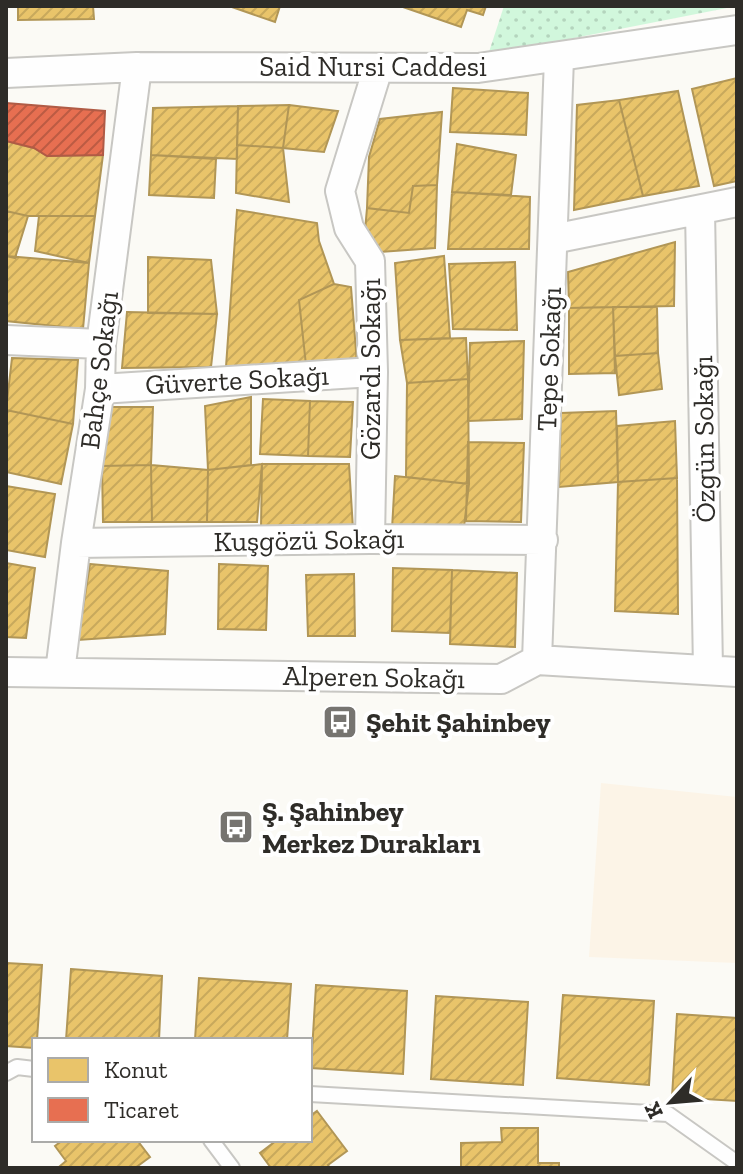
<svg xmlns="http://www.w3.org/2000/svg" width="743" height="1174" font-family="'Zilla Slab',serif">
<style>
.education{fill:#fcf4e7}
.park{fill:url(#park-dots)}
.homes{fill:url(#homes-hatch);stroke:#b19656;stroke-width:2}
.shops{fill:url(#shops-hatch);stroke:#b05b45;stroke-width:2}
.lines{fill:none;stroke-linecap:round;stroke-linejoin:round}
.service-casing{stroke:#c8c7c3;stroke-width:18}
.minor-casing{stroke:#c8c7c3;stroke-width:32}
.service{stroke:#fefefe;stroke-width:14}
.minor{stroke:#fefefe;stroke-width:28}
.labels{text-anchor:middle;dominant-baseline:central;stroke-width:8;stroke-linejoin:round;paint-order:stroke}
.street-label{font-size:28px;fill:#2e2c28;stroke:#fff}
.poi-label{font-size:28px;font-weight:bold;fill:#2e2c28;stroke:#fff;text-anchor:start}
</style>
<defs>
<pattern id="park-dots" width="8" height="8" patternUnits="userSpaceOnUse" patternTransform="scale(2)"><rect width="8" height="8" fill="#d1f7dc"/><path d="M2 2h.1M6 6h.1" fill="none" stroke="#b4d4bd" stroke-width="1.8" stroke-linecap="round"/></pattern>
<pattern id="homes-hatch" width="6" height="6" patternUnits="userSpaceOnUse" patternTransform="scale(2)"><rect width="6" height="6" fill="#e9c46a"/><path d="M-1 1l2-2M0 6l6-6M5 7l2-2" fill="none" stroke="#c8a95c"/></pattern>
<pattern id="shops-hatch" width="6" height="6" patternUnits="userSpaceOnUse" patternTransform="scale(2)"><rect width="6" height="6" fill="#e76f51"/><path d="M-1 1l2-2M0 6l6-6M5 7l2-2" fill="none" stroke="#bc5b43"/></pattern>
</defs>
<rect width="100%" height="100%" fill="#fbfaf5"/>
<path class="education" d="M601,783L737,797V963L589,957Z"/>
<path class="park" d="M504,6H737L488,55Z"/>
<path class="homes" d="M18,6H93L94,19L18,20Z
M229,6H280L275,22Z
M400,6H486L483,15L467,10L461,27Z
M737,78V181L714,186L692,89Z
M453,88L528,93L526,135L450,132Z
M678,91L699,186L643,196L619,100Z
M619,100L643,196L574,210L577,105Z
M289,105L283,148L237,145L238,106Z
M289,105L338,111L324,152L283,148Z
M238,106L237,159L151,155L153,108Z
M442,112L437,185L413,186L409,213L367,208L369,157L380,119Z
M6,141L34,148L47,156L103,155L95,216H28L6,211Z
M457,144L516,155L511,195L452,192Z
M237,145L283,148L289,202L236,193Z
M151,155L216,159L214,198L149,195Z
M437,185L435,248L380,252L365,231L367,208L409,213L413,186Z
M452,192L530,197L529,249H448Z
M237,210L317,223L319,241L334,284L299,300L306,365L226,367Z
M6,211L28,216L15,258L6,256Z
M39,216H95L89,263L35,251Z
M675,242L674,306L569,308L568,272Z
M6,256L89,263L83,329L6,321Z
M444,256L450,338L400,340L395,263Z
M148,257L211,260L217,314L148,313Z
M515,262L517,330L453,329L449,264Z
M334,284L351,287L357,364L306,365L299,300Z
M613,307L615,373L569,374V308Z
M613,307H657L658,353L615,356Z
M127,312L217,314L211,367L122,368Z
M466,338L468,379L407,383L400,340Z
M524,341L522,419L468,421L470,343Z
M658,353L662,389L619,395L615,356Z
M12,358L78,360L73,424L6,410Z
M468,379L469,484L406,477L407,383Z
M251,397V465L208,470L205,406Z
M263,399L310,401L308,456L260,454Z
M310,401L353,402L350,457L308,456Z
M108,407H153L151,465L102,466Z
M6,410L73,424L61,484L6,472Z
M616,411L618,482L559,487L561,413Z
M675,421L677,478L618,482L617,426Z
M468,442L524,443L521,522L466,521Z
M262,464L257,522H207L208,470Z
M262,464H349L353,529H261Z
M151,465L152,522H103L102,466Z
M151,465L208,470L207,522H152Z
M395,476L469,484L464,527L392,529Z
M677,478L678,614L615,611L618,482Z
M6,486L55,494L45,557L6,550Z
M6,563L35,568L26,638L6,637Z
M90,564L168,571L165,634L78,640Z
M219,564L268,566L266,630L218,629Z
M393,568L452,570L450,633L392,631Z
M452,570L517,573L515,647L450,644Z
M354,574L355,636H308L306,575Z
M6,963L42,965L37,1040H34V1048L6,1046Z
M71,969L162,976L159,1040H66Z
M199,978L291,984L287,1040H195Z
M316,985L407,991L403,1074L311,1068Z
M563,995L654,1001L649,1085L557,1078Z
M436,996L528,1002L523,1085L431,1079Z
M677,1014L737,1018V1101L672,1097Z
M317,1111L347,1151L328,1165L330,1168H271L260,1153L277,1140H310V1116Z
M501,1128H538V1163H559V1168H461V1143L502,1142Z
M63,1140H137L150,1157L135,1168H62L60,1166L66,1161L55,1146Z"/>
<path class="shops" d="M6,103L105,111L103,155L47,156L34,148L6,141Z"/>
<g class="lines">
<g class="service-casing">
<path id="service" d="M6,1073L17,1067L34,1069
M310,1094L668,1114L737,1163
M211,1140L232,1168"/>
</g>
<g class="minor-casing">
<path id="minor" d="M6,73L137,67L478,68L737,30
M700,210L708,669
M553,239L737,202
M6,340L101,344
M100,389L373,372
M370,539L373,372L370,261L349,228L340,191L378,68
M76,543L370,539L543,540
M537,660L559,58
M6,672L501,679L537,660L737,672
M60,672L76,543L100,389L101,344L137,67"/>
</g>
<use href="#service" class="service"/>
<use href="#minor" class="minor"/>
</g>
<defs>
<g id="bus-square" transform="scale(1.8)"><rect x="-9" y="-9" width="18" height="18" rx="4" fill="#767470" stroke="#fff"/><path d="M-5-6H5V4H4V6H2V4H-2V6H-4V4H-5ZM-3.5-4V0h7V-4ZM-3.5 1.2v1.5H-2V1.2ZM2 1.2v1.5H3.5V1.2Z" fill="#fff"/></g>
</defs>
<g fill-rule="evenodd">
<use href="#bus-square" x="340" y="722"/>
<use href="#bus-square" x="236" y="827"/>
</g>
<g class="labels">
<g class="street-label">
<text x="373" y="66">Said Nursi Caddesi</text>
<text transform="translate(549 359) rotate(-88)">Tepe Sokağı</text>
<text transform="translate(370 369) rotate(-90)">Gözardı Sokağı</text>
<text transform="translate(99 370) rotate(-83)">Bahçe Sokağı</text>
<text transform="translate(237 380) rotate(-3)">Güverte Sokağı</text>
<text transform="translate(704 439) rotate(-91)">Özgün Sokağı</text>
<text transform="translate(309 540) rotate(-1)">Kuşgözü Sokağı</text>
<text transform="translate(374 677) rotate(1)">Alperen Sokağı</text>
</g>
<g class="poi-label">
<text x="366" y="722">Şehit Şahinbey</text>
<text x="262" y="811">Ş. Şahinbey<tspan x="262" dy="32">Merkez Durakları</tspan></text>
</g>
</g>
<rect width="743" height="1174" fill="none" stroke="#2e2c28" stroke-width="16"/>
<rect x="32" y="1038" width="280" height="104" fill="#ffffff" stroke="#ababa9" stroke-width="2"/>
<rect x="48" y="1058" width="40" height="24" fill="#e9c46a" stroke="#ababa9" stroke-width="2"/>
<text x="104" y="1078" font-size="24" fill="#2e2c28">Konut</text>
<rect x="48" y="1098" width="40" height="24" fill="#e76f51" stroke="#ababa9" stroke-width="2"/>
<text x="104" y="1118" font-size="24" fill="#2e2c28">Ticaret</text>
<g transform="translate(671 1102) rotate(244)" stroke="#ffffff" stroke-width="6" paint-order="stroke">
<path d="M0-6L14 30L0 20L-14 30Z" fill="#2e2c28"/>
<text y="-12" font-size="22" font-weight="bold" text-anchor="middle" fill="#2e2c28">K</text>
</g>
</svg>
